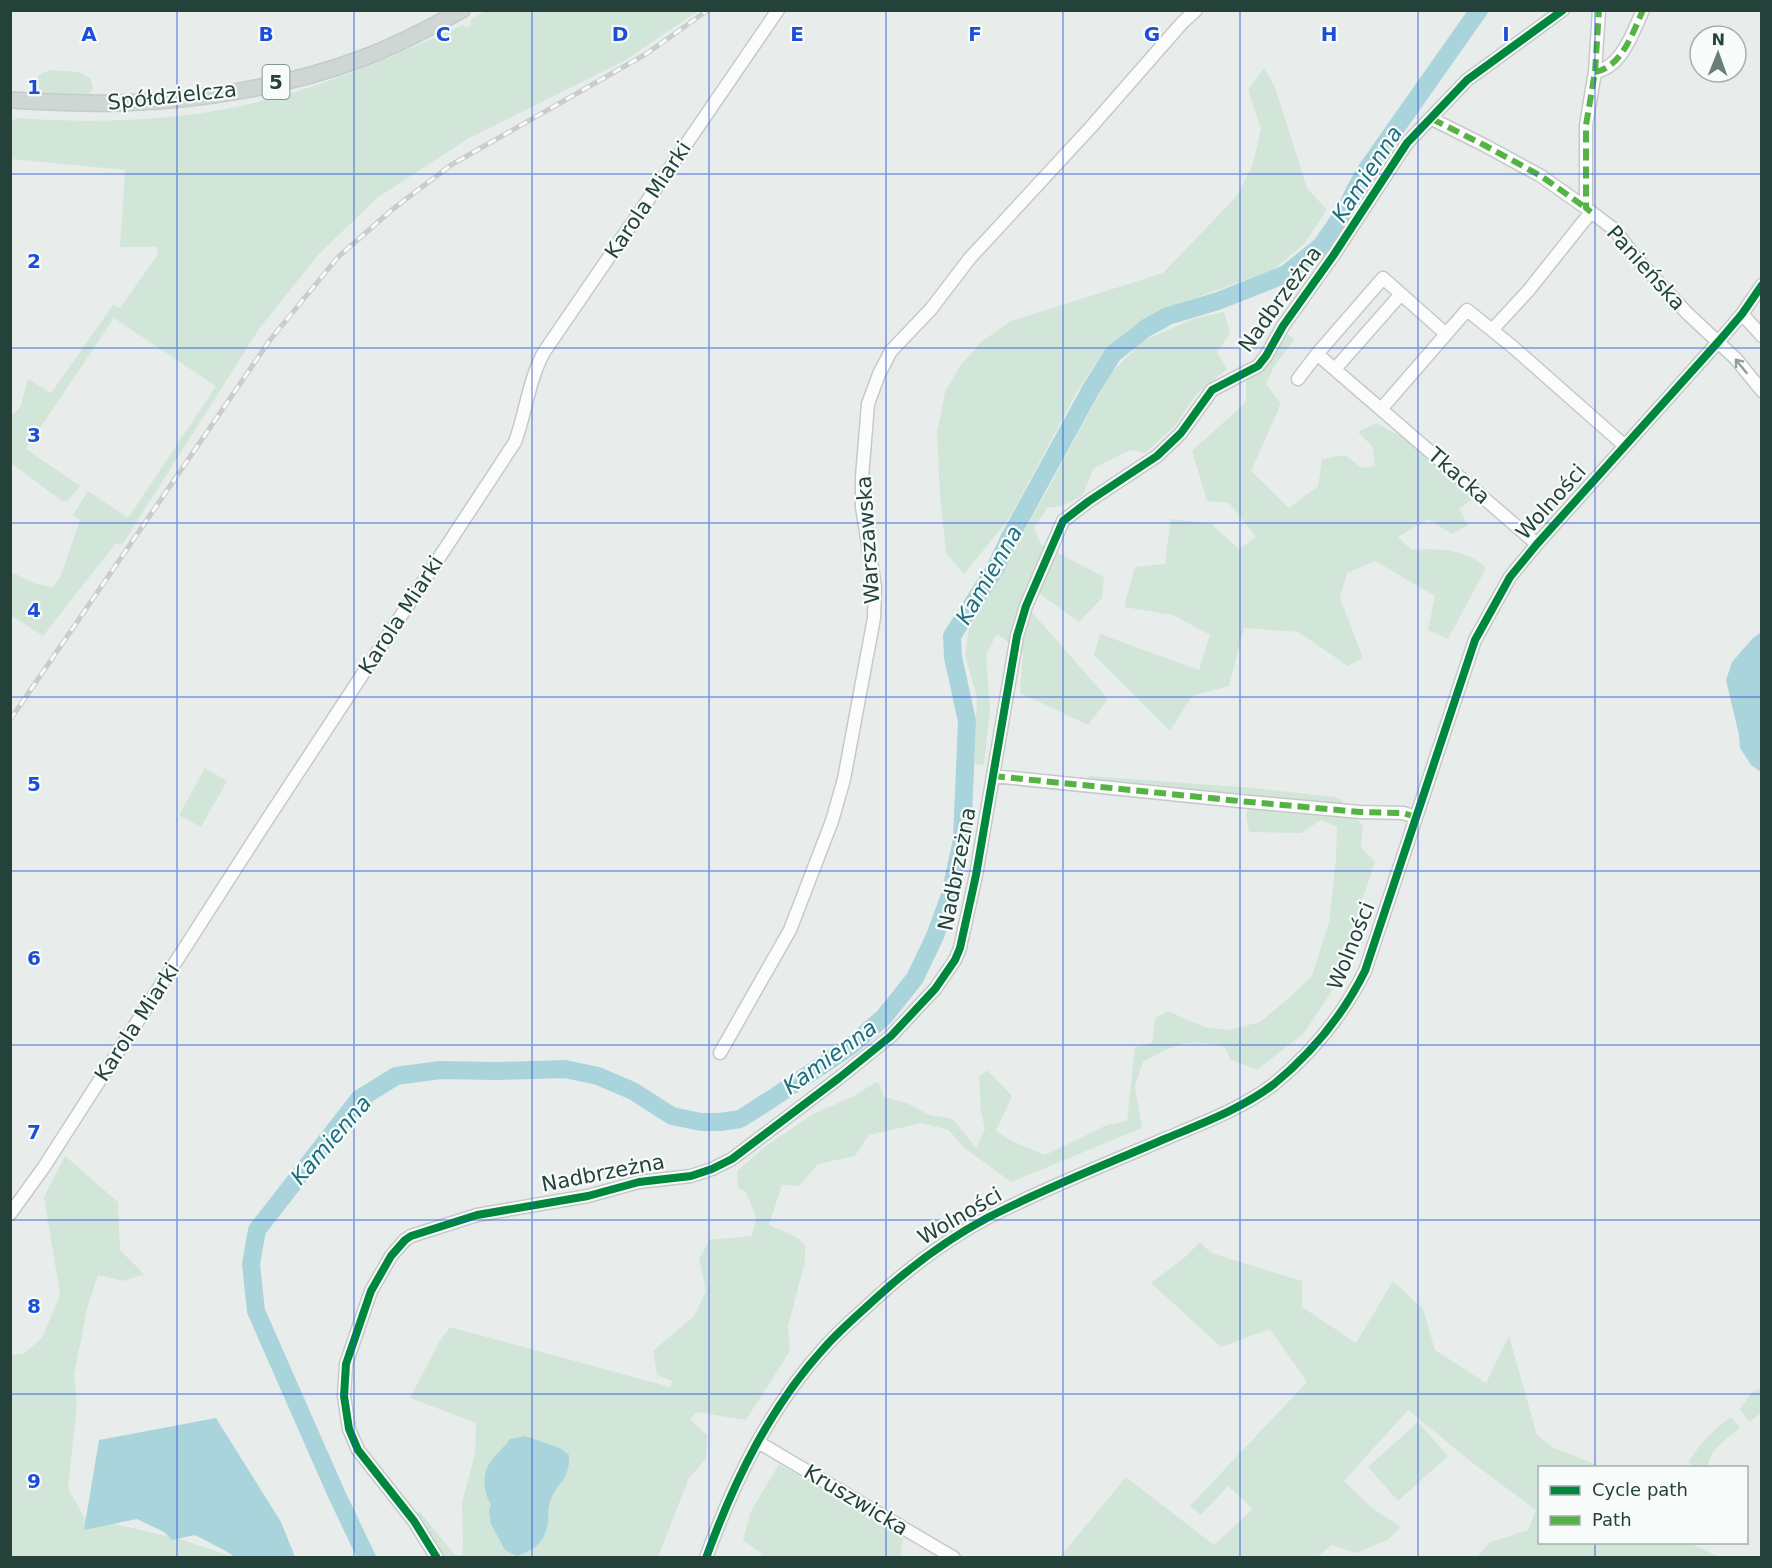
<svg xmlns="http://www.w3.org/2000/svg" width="1772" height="1568" font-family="'DejaVu Sans',sans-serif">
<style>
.green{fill:#d1e6d8}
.water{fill:#a9d4db}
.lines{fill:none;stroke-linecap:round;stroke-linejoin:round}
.river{stroke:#a9d4db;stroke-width:18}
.minor-casing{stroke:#c5cac8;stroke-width:15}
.major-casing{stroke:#c3ccc9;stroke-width:18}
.minor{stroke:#fcfcfc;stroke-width:12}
.major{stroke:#cfd7d5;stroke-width:15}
.rail-casing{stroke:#c9cdcc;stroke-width:5}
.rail{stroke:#f7fbf9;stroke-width:3;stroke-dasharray:9;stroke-linecap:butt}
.quiet{stroke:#55b346;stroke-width:6;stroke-dasharray:12 6;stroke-linecap:butt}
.cycleway-casing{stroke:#f7fbf9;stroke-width:11}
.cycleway{stroke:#00873e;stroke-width:8}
.oneway{stroke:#909f9b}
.grid{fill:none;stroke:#1d4ed8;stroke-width:1.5;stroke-opacity:0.55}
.labels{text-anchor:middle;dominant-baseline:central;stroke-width:4.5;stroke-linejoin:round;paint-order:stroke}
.shield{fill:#f7fbf9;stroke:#637a73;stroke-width:1.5}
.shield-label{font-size:20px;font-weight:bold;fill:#24423a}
.street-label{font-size:21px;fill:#24423a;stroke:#f7fbf9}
.water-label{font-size:22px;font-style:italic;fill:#1c6f80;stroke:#f7fbf9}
.grid-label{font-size:20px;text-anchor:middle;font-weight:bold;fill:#1d4ed8;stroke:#f7fbf9;stroke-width:4.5;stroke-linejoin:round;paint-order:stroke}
</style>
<rect width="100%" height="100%" fill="#e8edeb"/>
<path class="green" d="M485,11H698L624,61L469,138L377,198L319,254L259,329L122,545L116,543L43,636L11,615V572L36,584L52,587L60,578L80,520L73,515L88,491L128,518L216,386L114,318L26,449L80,486L68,501H62L11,463V416L20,408L28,379L51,393L113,305L120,308L158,254L156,247H120L125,170L11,159V122L16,118C87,123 160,122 230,108C311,93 387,59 462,25L466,27L471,25L470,20Z
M1264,68L1275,87L1307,188L1327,210L1304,244L1273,270L1160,311L1130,328L1104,352L1079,388L1017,504L1007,521L964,574L946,553L940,496L937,433L945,392L960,366L981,342L1011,321L1163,273L1235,198L1252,167L1261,129L1248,90Z
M51,70L79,72L91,79L93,90L87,95L36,93L32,86C35,77 42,72 51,70Z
M1224,312L1230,333L1217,352L1227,369L1196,395L1176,425L1145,453L1130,450L1094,468L1082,496L1061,506L1047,508L1034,528L1041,544L1104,577L1102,598L1079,622L1040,594L1030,610L1108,699L1088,725L1020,693L1023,653L997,634L986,654L990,710L984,765L974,764L977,697L965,655L969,629L1050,485L1110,374L1143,341L1193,319Z
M1287,334L1295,339L1274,366L1266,384L1281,404L1251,471L1289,508L1318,486L1322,459L1345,455L1362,468L1375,466L1372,446L1358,432L1376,423L1407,439L1474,498L1459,509L1468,525L1452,534L1428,519L1398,537L1412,550C1436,548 1468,549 1486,568L1448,639L1428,630L1435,596L1375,561L1347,573L1340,598L1363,658L1348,666L1298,632L1244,628L1229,686L1192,696L1170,731L1094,655L1100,634L1199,670L1210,635L1173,615L1124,607L1135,567L1165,564L1171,519L1211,524L1239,549L1256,537L1229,503L1207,501L1192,451L1246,402V382Z
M205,768L227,781L201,827L179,815Z
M1089,776L1254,788L1334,797L1341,800L1349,815H1354L1363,826L1361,847L1375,862L1332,991L1304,1033L1257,1070L1230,1059L1225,1047C1187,1037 1176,1044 1143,1062L1135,1086L1142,1128L1011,1182L963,1147L949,1130L922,1123L869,1135L855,1156L818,1164L799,1186L782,1185L769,1225L798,1238L805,1246V1261L788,1327L790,1351L746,1420L697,1412L690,1419L707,1435L706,1459L689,1478L658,1557H442L415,1516L419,1511L455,1555H462L463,1544L462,1502L475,1454L476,1423L410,1398L439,1342L450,1327L670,1387L672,1381L657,1375L653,1351L693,1317L706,1292L699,1259L709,1240L752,1236L756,1217L746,1192L738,1188L737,1171L766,1146L813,1114L852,1097L878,1081L884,1097L907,1103L930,1115L953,1119L976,1148L985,1129L981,1112L979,1077L987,1070L1012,1096L996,1131L1012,1141L1045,1155L1107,1125L1127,1121L1135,1047L1152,1043L1155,1018L1168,1011L1204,1027L1229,1030L1260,1022L1289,998L1312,976L1329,922L1336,858L1337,827L1321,820L1301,833L1249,832L1246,814L1254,797L1088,780Z
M65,1156L118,1202L120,1250L144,1274L123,1281L98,1275L88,1305L74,1375L77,1405L68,1488L84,1517L180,1539L233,1557L11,1558V1355L23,1354L42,1338L60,1295L44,1197Z
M1200,1242L1211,1253L1302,1281V1307L1356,1343L1393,1281L1423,1309L1435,1350L1486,1383L1509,1336L1537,1435L1552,1447L1602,1467L1540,1468V1542L1690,1543L1719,1557H1477L1490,1542L1528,1530L1536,1510L1474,1464L1408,1410L1344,1481L1372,1508L1401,1527L1389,1539L1356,1553L1332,1545L1315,1558L1060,1557L1126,1477L1214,1545L1253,1509L1228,1486L1201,1515L1190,1506L1307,1382L1270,1329L1221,1347L1151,1283L1185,1257Z
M1761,1388V1413L1749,1422L1740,1409L1752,1392Z
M1731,1417L1740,1428C1727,1439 1709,1449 1708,1467H1692L1689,1461C1701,1442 1713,1430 1731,1417Z
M1418,1422L1448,1456L1398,1501L1368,1467Z
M779,1464L904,1535L900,1558L761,1557V1553L743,1540L750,1513Z"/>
<path class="water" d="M1761,632V772L1751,765L1740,748L1739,735L1726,680L1732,662L1753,638Z
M216,1418L281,1522L295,1557H235L224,1550L195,1535L172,1540L164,1532L137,1519L84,1530L99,1440Z
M525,1436L560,1448L569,1455C570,1480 559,1480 551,1499C547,1507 549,1514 548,1523C545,1542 534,1550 517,1556L505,1550L491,1524L489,1511L491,1504C484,1494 482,1477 488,1466C493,1456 504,1448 510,1439Z"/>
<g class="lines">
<path class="river" d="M367,1558L336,1493L256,1311L251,1264L257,1230L359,1099L396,1076L440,1070L497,1071L565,1069L598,1076L633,1091L672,1116L701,1122H720L740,1119L773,1098L851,1046L884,1017L915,978L935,936L950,895L962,840L967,721L953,657L952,636L995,569L1009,539L1091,389L1113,354L1146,328L1168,316L1218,301L1286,274L1321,246L1345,211L1355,190L1367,169L1479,10"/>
<g class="minor-casing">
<path id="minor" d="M1599,10L1595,72L1586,125V208L1615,230L1636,258L1686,312L1736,359L1762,391
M1595,72C1622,67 1633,32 1643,10
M1432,119L1484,145L1541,176L1586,208
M1742,314L1762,336
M1492,330L1528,291L1591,212
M1317,354L1537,544
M1335,369L1401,294
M1298,379L1317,354L1383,278L1446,334
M1382,408L1467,310L1513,347L1625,446
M993,776L1239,801L1360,812L1403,813L1416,817
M720,1053L790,930L832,821L844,779L874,618L875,587L862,507V477L868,404L879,374L891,351L931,309L970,258L1091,127L1182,23L1196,10
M10,1214L44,1167L263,826L515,442C526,412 529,379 544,352L778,10
M758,1442L954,1558
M437,1558L414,1521L358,1450L349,1429L344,1396L346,1364L371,1291L391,1256L405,1240L411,1236L477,1215L588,1196L639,1182L691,1176L712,1169L732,1159L839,1078L891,1036L935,989L955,960L960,948L976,875L1017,636L1026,606L1063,521L1089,501L1157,456L1181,433L1212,390L1258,366L1266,356L1283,326L1333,256L1407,143L1467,80L1563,10
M706,1558C734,1481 770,1407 825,1347C841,1329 858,1315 875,1299C910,1267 944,1241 987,1218C1045,1188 1107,1164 1167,1138C1203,1123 1243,1108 1274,1084C1313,1052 1343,1015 1365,971L1475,640L1510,577L1537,544L1719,341L1742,314L1762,285"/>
</g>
<g class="major-casing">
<path id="major" d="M10,100C47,102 84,104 120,103C200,101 289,86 363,58C397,45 430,28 462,10"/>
</g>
<use href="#minor" class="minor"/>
<use href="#major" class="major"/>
<g class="rail-casing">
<path id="rail" d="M10,720L270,340L338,257L393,209L451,165L646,54L708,10"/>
</g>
<use href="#rail" class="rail"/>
<path class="quiet" d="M1595,72C1622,67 1633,32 1643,10
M1432,119L1484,145L1541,176L1586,208
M1591,212L1586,208V125L1595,72L1599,10
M993,776L1239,801L1360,812L1403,813L1416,817"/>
<g class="cycleway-casing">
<path id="cycleway" d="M437,1558L414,1521L358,1450L349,1429L344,1396L346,1364L371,1291L391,1256L405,1240L411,1236L477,1215L588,1196L639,1182L691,1176L712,1169L732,1159L839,1078L891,1036L935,989L955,960L960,948L976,875L1017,636L1026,606L1063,521L1089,501L1157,456L1181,433L1212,390L1258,366L1266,356L1283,326L1333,256L1407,143L1467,80L1563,10
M706,1558C734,1481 770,1407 825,1347C841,1329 858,1315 875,1299C910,1267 944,1241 987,1218C1045,1188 1107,1164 1167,1138C1203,1123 1243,1108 1274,1084C1313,1052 1343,1015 1365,971L1475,640L1510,577L1537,544L1719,341L1742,314L1762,285"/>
</g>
<use href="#cycleway" class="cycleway"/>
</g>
<defs><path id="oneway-shaft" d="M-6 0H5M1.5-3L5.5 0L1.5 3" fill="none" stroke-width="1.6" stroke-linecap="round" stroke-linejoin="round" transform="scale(1.5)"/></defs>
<use class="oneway" href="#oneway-shaft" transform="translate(1741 366) rotate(-129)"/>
<path class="grid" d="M177,10V1558M354,10V1558M532,10V1558M709,10V1558M886,10V1558M1063,10V1558M1240,10V1558M1418,10V1558M1595,10V1468M10,174H1762M10,348H1762M10,523H1762M10,697H1762M10,871H1762M10,1045H1762M10,1220H1762M10,1394H1762M1595,1542V1558"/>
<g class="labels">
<rect class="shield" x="262.5" y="65" width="27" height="34" rx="4.5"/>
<g class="shield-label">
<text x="276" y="82">5</text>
</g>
<g class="street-label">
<text transform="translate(172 96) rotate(-6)">Spółdzielcza</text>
<text transform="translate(648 200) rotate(-56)">Karola Miarki</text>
<text transform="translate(1646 268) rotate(48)">Panieńska</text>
<text transform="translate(1280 299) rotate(-54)">Nadbrzeżna</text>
<text transform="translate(1459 476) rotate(41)">Tkacka</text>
<text transform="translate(1551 502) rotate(-48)">Wolności</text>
<text transform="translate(868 540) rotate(-94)">Warszawska</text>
<text transform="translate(401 615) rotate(-57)">Karola Miarki</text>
<text transform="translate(957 869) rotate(-79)">Nadbrzeżna</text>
<text transform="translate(1351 946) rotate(-68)">Wolności</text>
<text transform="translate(137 1022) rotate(-57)">Karola Miarki</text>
<text transform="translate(603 1173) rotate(-11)">Nadbrzeżna</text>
<text transform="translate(960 1216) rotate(-30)">Wolności</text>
<text transform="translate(856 1500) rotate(31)">Kruszwicka</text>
</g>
<g class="water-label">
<text transform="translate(1367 174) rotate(-57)">Kamienna</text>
<text transform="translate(989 575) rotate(-60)">Kamienna</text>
<text transform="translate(830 1057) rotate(-36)">Kamienna</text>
<text transform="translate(331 1140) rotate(-49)">Kamienna</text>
</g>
</g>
<g class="grid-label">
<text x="89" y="41">A</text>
<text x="266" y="41">B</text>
<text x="443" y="41">C</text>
<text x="620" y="41">D</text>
<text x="797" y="41">E</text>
<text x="975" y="41">F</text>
<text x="1152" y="41">G</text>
<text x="1329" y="41">H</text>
<text x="1506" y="41">I</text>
<text x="34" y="94">1</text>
<text x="34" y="268">2</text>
<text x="34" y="442">3</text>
<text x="34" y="617">4</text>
<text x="34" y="791">5</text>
<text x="34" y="965">6</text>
<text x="34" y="1139">7</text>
<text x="34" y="1313">8</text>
<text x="34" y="1488">9</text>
</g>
<rect width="1772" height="1568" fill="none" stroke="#24423a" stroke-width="24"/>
<rect x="1538" y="1466" width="210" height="78" fill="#f7fbf9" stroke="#a3b1ad" stroke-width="1.5"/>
<rect x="1550" y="1486" width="30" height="9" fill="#00873e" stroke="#a3b1ad" stroke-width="1.5"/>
<text x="1592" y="1496" font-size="18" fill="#24423a">Cycle path</text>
<rect x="1550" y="1516" width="30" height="9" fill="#55b346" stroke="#a3b1ad" stroke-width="1.5"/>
<text x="1592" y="1526" font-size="18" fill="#24423a">Path</text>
<g transform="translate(1718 54) rotate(1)"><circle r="28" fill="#f7fbf9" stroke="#a3b1ad" stroke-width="1.5"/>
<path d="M0-4.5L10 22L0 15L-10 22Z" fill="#697e78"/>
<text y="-9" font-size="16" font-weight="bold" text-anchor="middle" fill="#24423a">N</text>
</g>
</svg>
